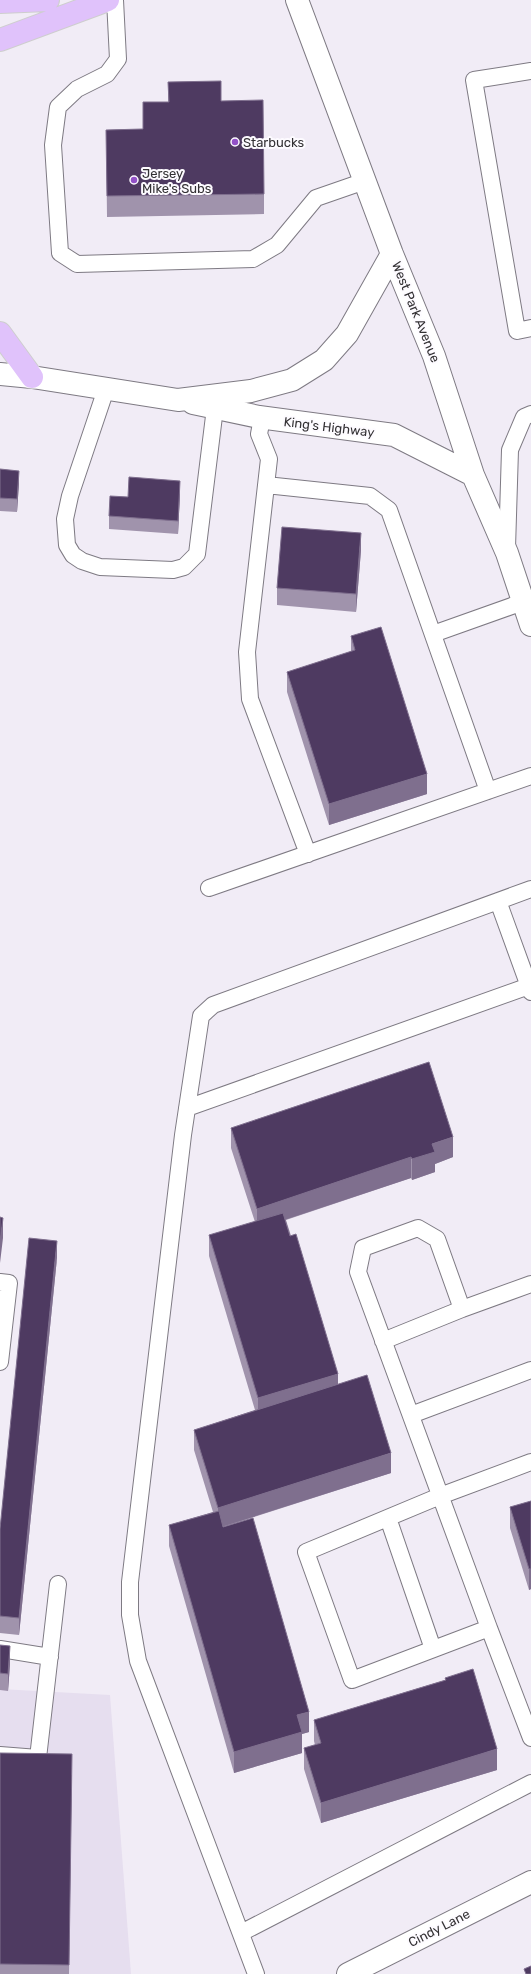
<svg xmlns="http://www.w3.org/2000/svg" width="531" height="1974" font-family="Rubik,sans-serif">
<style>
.built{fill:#e6deef}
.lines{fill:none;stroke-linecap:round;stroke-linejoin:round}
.lane-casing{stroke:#7e7a83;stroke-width:18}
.secondary-casing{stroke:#7e7a83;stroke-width:24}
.primary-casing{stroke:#cecece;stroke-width:24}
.lane{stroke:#fff;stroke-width:16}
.secondary{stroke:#fff;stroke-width:22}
.primary{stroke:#e0c2fb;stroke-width:22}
.wall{fill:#a093ac}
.shaded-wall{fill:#7f6f8e}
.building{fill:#4e3a61;stroke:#7f6f8e}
.poi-dot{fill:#9251c7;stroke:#fdfbff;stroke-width:1.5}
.labels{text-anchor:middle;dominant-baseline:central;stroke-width:4;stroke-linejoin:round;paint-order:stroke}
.poi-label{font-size:13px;fill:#333134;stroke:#fdfbff;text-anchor:start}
.street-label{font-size:13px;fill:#333134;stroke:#fdfbff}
</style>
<rect width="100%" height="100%" fill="#f1ecf6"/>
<path class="built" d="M0,1689L110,1695L131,1974H0Z"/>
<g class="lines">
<g class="lane-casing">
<path id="lane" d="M115,0L118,59L107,74L77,89L58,107L53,145L60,253L77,264L253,259L277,245L316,198L365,181
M531,71L474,80L517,331L531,328
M106,389L70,496L65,519L67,545L73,555L82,561L100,567L173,570L184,567L197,554L215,408
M262,418L259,434L269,459L247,652L250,699L308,854
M266,485L370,496L389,510L488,791
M507,548L510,450L524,417L531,414
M433,634L523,602
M209,888L531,776
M498,901L531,992
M187,1108L529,986
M0,1282L9,1283L0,1362
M383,1341L462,1309
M411,1415L531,1370
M531,1462L440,1496L306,1552L352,1680L489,1628L531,1738
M388,1518L433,1649
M489,1628L358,1272L363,1248L418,1228L437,1239L462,1309L531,1284
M0,1649L50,1657
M0,1755L38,1758L58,1584
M241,1933L531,1783
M256,1974L138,1661L130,1615V1582L183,1135L201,1016L213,1005L531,889"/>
</g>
<g class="secondary-casing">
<path id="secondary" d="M297,0L392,254L434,356L473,475L507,553L531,625
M0,374L32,377L178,400L251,391L292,380L324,360L347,334L392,254
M193,403L259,417L394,435L473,475
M348,1974L531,1882"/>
</g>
<g class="primary-casing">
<path id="primary" d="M0,2L48,0
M0,40L108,0
M0,333L32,377"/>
</g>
<use href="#lane" class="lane"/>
<use href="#secondary" class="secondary"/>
<use href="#primary" class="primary"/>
</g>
<path class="wall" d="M168,82L221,101L264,194V214L107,217L106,130L143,129V102H168Z
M0,469L19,483L17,512L0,511Z
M180,494L178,534L109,529V516L128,497Z
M361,550L356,612L277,605V588Z
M351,636L427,794L329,825L287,692V672L351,652Z
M231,1128L453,1157L435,1164V1172L412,1180L411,1178L286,1220L338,1384L391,1473L223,1527L309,1732L302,1734V1753L234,1773L169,1546V1525L213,1512L194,1450V1430L255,1410L209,1256V1235L255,1222L231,1148Z
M57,1258L19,1635L0,1633V1529Z
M531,1501V1589L529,1590L510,1528V1507Z
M0,1645L10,1664L8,1691L0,1690Z
M445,1678L497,1770L321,1823L304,1769V1748L315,1745L314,1741V1720L445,1680Z
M0,1753L72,1775L69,1974H0Z"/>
<path class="shaded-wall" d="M19,471V483L17,512V499Z
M180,481V494L178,534V521Z
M361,533V550L356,612V594Z
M427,774V794L329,825V804Z
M453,1137V1157L435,1164V1172L412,1180V1159L432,1144Z
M411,1157V1178L257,1229V1209Z
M3,1218V1238L0,1263V1243Z
M57,1241V1258L19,1635V1618Z
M338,1374V1394L258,1418V1398Z
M391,1453V1473L218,1528V1508Z
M529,1569H531V1589L529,1590Z
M10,1646V1664L8,1691V1674Z
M309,1712V1732L302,1734V1753L234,1773V1752L297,1715Z
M497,1749V1770L321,1823V1803Z"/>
<path class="building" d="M221,81V101L263,100L264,194L107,196L106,130L143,129V102H169L168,82Z
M0,469L19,471L17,499L0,498Z
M129,477L180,481L178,521L109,516L110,496L128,497Z
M282,527L361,533L356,594L277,588Z
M381,627L427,774L329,804L287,672L355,650L351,636Z
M429,1062L453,1137L432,1144L435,1152L412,1159L411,1157L257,1209L231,1128Z
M283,1213L290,1236L296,1234L338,1374L258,1398L209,1235Z
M0,1217L3,1218L0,1243Z
M29,1238L57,1241L19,1618L0,1616V1529Z
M367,1375L391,1453L218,1508L194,1430Z
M531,1501V1569H529L510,1507Z
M219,1511L223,1527L253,1518L309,1712L297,1715L302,1732L234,1752L169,1525Z
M0,1645L10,1646L8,1674L0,1673Z
M473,1669L497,1749L321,1803L304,1748L321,1743L314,1720L446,1680L445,1678Z
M0,1753L72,1754L69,1965L0,1964Z
M531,1966V1974H526L524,1969Z"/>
<g class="poi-dot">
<circle cx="235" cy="142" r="4"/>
<circle cx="134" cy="180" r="4"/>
</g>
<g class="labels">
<g class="poi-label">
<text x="243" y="142">Starbucks</text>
<text x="142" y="173">Jersey<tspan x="142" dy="15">Mike's Subs</tspan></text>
</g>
<g class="street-label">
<text transform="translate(416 312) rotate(68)">West Park Avenue</text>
<text transform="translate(329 427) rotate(7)">King's Highway</text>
<text transform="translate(439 1928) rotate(-27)">Cindy Lane</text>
</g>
</g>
</svg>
